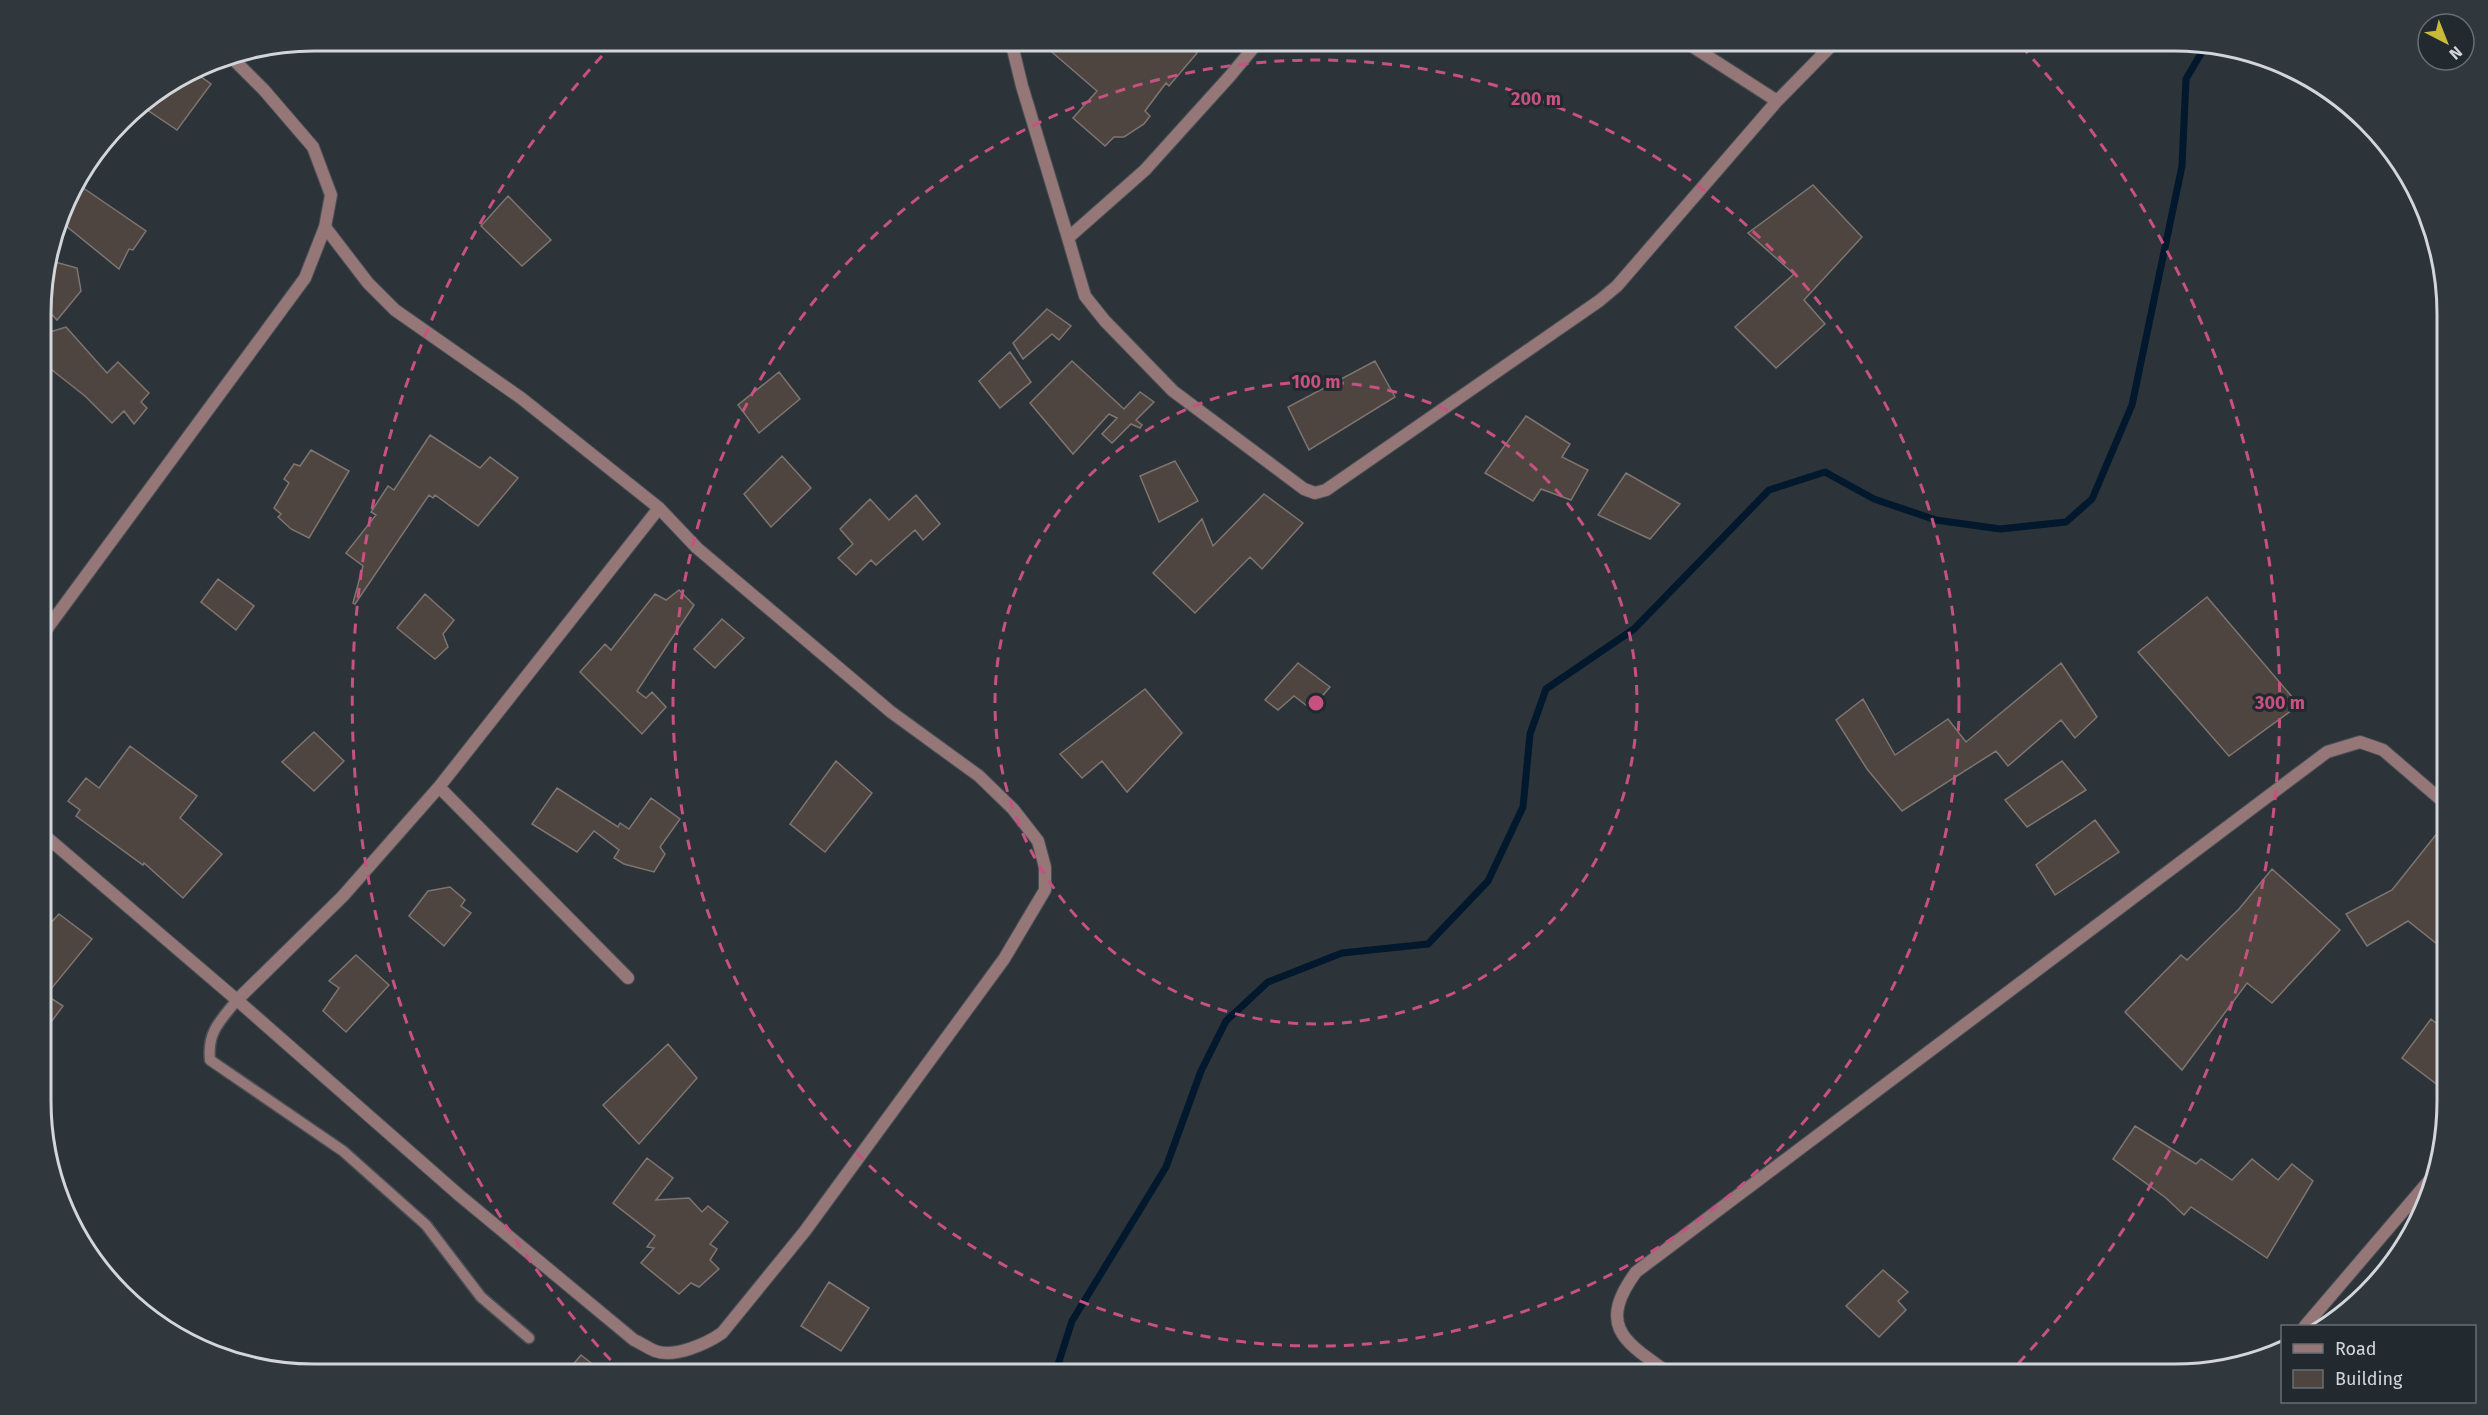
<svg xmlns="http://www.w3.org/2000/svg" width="2488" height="1415" font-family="'Fira Sans',sans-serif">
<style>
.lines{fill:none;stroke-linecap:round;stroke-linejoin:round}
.stream{stroke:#02182d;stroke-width:7}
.building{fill:#4e4540;stroke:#7f7570;stroke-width:1.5}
.service-casing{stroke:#4a5056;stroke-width:13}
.minor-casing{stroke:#4a5056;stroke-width:14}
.service{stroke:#957777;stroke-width:10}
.minor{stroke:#957777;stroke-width:12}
.ring{fill:none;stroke:#c75181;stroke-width:3;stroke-dasharray:10 8}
.rim{fill:none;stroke:#d2d6da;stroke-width:3}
.centre{fill:#c75181;stroke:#22292f;stroke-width:3}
.ring-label{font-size:18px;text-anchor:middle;font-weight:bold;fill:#c75181;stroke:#22292f;stroke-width:6;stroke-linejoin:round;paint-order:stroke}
</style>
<rect width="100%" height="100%" fill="#2c3339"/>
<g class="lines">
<path class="stream" d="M1055,1374L1072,1321L1166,1167L1201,1071L1226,1021L1268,982L1342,953L1428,944L1488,881L1523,807L1530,734L1546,689L1634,629L1769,490L1825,472L1874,499L1936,520L2000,529L2066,522L2092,499L2132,405L2182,166L2186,79L2206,45"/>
</g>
<path class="building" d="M1038,40H1184L1197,53L1169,86L1166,83L1145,111L1150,116L1144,124L1124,137H1114L1105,146L1073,118L1097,91Z
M193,71L211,84L177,130L143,107L149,99Z
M76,183L146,231L133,250L129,249L119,269L60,221L69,193Z
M1813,185L1862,237L1804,300L1825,324L1776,368L1735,327L1794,274L1748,233Z
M508,196L551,240L522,266L481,226Z
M48,260L77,268L81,291L57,320L43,305V278Z
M1047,309L1071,326L1059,340L1052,334L1023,359L1013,343Z
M66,327L107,373L118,362L149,393L141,402L147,408L134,424L124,411L112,423L85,396L43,363V334Z
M1010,352L1031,382L1000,408L979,381Z
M1072,361L1124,409L1140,392L1154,402L1136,420L1142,425L1140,428L1131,424L1112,443L1102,434L1117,418L1109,414L1073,454L1030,403Z
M1375,361L1395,397L1309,450L1288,407Z
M779,372L800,399L759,433L738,405Z
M1526,416L1570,444L1562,457L1588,470L1571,500L1541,489L1533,501L1485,473Z
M430,435L480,468L490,457L518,478L478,526L435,495L433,498L429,495L355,604L353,603L363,566L346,553L376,515L371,512L388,486L394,490Z
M311,450L349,471L309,538L291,529L278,517L281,514L274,508L289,483L284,479L294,464L300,466Z
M782,456L811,488L771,527L744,494Z
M1175,461L1198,501L1159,522L1140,476Z
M1626,473L1680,504L1650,539L1598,515Z
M1264,494L1303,523L1262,569L1250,557L1195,613L1153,573L1202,519L1213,546Z
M916,495L940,524L923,540L915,530L876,565L871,560L856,575L838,558L853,544L840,529L870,499L889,520Z
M218,579L254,606L236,630L201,602Z
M679,590L694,605L637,691L646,698L652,692L666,707L642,734L580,672L605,644L611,650L655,594L666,600Z
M425,594L454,620L443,634L448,647L435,659L397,628Z
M2207,597L2299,705L2229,756L2138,652Z
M722,619L744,638L715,668L694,649Z
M1298,663L1330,687L1311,709L1294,696L1278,710L1265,700Z
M2061,663L2097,717L2075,738L2061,720L2008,766L1996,751L1902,811L1867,769L1836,720L1863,699L1895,755L1948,719L1966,742Z
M1145,689L1182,733L1127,792L1102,761L1082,778L1060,754Z
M314,732L344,761L314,791L282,762Z
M130,746L197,796L180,818L222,854L183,898L144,863L143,865L76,816L80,810L68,801L86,778L99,788Z
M836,761L872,793L825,852L790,824Z
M2062,761L2086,790L2027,827L2005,800Z
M557,788L618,827L620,823L629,829L651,798L680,819L660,847L665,854L654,872L624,864L614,858L619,850L594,831L577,852L532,824Z
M2095,820L2119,852L2055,895L2036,865Z
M2447,821V952L2408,921L2367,946L2346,914L2392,890Z
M2272,869L2340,930L2272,1003L2247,983L2182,1070L2125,1012L2181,955L2187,960L2239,909Z
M450,887L465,900L461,906L471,913L444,946L409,916L428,891Z
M59,914L92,939L46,995L63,1006L43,1033V931Z
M356,955L389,985L346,1032L323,1011L339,988L329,981Z
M2431,1019L2447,1032V1092L2402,1058Z
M668,1044L697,1078L639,1144L603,1105Z
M2135,1126L2196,1164L2201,1159L2232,1180L2252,1159L2278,1180L2292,1164L2313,1181L2267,1258L2191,1207L2184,1215L2166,1198L2113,1159Z
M647,1158L673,1178L656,1200L689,1198L702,1212L708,1206L728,1222L710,1244L717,1249L710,1260L719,1269L699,1287L691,1283L679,1294L641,1263L654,1248L647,1247L655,1236L613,1203Z
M1883,1270L1908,1292L1898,1301L1906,1310L1879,1337L1846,1306Z
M829,1282L869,1308L841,1351L801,1326Z
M581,1355L605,1374H565Z"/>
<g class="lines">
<g class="service-casing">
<path id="service" d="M237,1000C220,1021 207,1032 210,1060L343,1151L426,1225L481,1297L529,1338"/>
</g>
<g class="minor-casing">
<path id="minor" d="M1011,41L1022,86L1068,238
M1259,41L1230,76L1145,170L1068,238L1085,296L1105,321L1173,391L1304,489L1315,493L1326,490L1599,301L1617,286L1777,101
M1684,41L1777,101L1836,41
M231,57L264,90L313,147L331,195L325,227
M43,634L305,278L325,227L368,283L395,310L521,398L659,508L697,548L891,712L979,776L1013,809L1038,841L1045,867V890L1004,959L805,1231L722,1333C706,1344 675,1358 655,1351C648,1348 641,1343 634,1340L459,1195L237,1000L343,896L439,787
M43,834L237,1000
M628,978L439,787L659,508
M2305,1326L2428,1182
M1670,1374C1625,1342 1596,1327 1636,1272L2327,752L2360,742L2383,750L2447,805"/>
</g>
<use href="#service" class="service"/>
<use href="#minor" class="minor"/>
</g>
<g class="ring">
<circle cx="1316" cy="703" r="321"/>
<circle cx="1316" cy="703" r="643"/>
<path d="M623 1373A964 964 0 0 1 611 46M2021 46A964 964 0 0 1 2009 1373"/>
</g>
<path d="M0 0H2488V1415H0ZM314 51H2174A263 263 0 0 1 2437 314V1101A263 263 0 0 1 2174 1364H314A263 263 0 0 1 51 1101V314A263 263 0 0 1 314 51Z" fill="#30373d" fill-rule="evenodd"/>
<path class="rim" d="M314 51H2174A263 263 0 0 1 2437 314V1101A263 263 0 0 1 2174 1364H314A263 263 0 0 1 51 1101V314A263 263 0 0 1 314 51Z"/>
<circle cx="1316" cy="703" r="9" class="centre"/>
<g class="ring-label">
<text x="1536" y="105">200 m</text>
<text x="1316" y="388">100 m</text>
<text x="2280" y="709">300 m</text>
</g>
<rect x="2281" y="1325" width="195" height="78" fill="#22292f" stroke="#686e73" stroke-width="1.5"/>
<rect x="2293" y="1344" width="30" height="9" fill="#957777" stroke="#686e73" stroke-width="1.5"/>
<text x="2335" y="1355" font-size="18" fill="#d2d6da">Road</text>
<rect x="2293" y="1370" width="30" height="18" fill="#4e4540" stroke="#686e73" stroke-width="1.5"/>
<text x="2335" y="1385" font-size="18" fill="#d2d6da">Building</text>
<g transform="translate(2446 42) rotate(138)"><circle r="28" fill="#22292f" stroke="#686e73" stroke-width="1.5"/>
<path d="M0-4.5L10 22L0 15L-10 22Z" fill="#c9ba3a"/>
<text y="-9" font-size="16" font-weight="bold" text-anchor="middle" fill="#d2d6da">N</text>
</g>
</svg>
